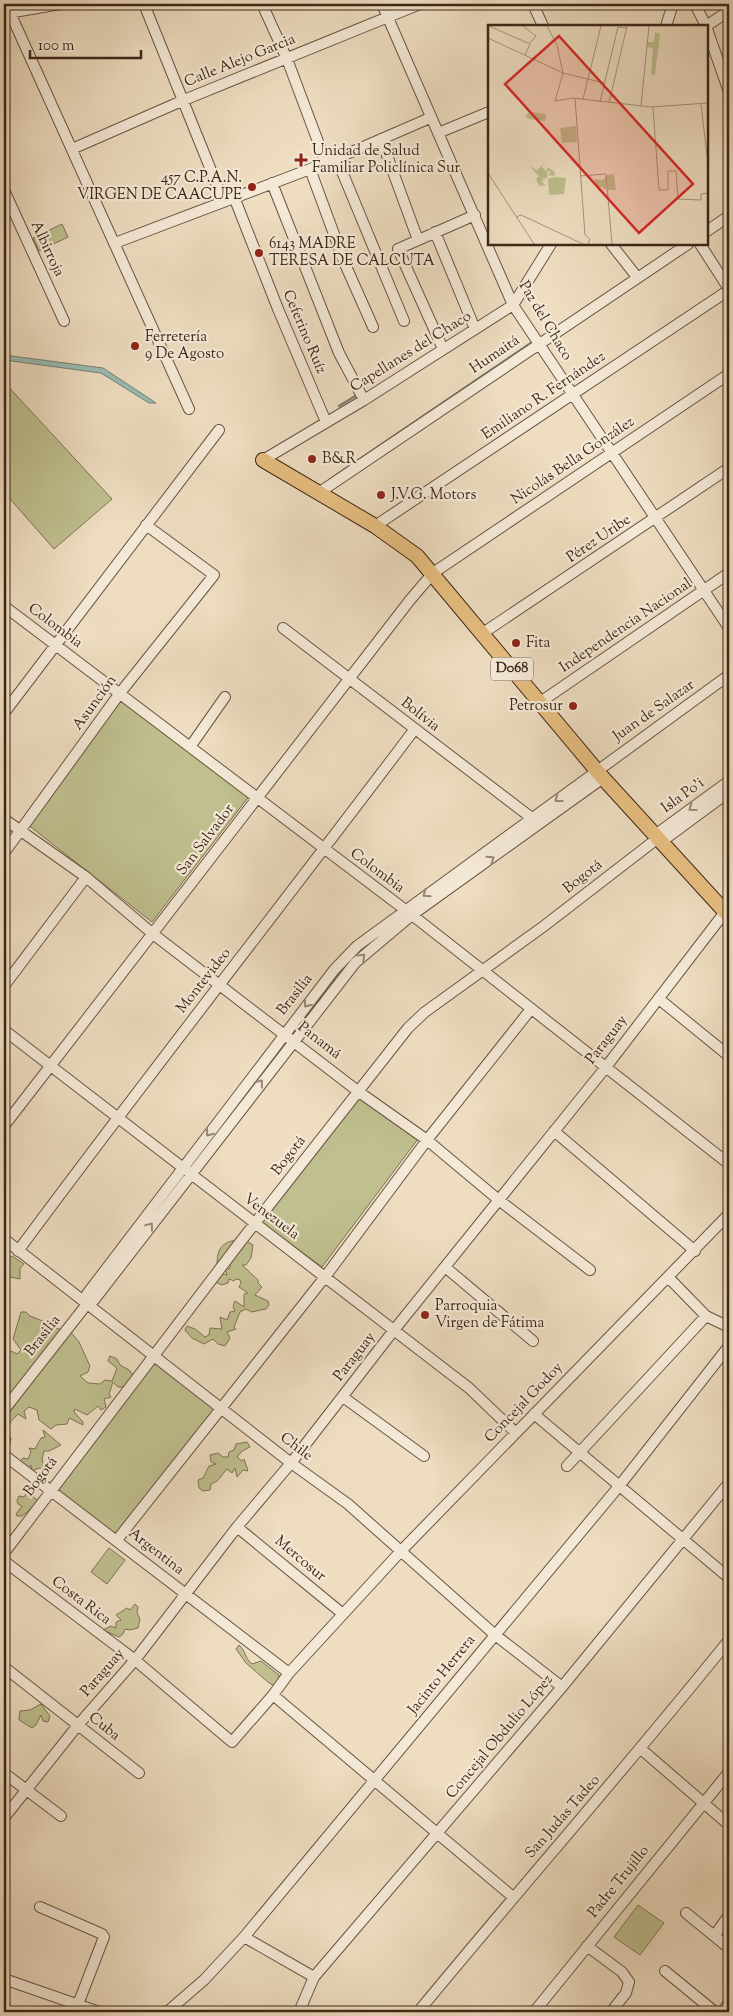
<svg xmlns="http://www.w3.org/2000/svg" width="733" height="2016" font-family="'Sorts Mill Goudy',serif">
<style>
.green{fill:#bfbf8f;stroke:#7e7354}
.water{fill:#99bcb3;stroke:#748075}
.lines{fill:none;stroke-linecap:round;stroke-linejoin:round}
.stream{stroke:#748075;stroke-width:2.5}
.minor-casing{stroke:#685442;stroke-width:12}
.major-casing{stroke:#3c2718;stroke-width:16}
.minor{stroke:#f4e9d7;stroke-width:10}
.major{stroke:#e7be80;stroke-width:14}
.oneway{stroke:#988878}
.poi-dot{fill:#8f2418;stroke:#f4e9d7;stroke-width:2}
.labels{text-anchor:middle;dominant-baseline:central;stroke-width:4.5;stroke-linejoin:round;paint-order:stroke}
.shield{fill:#f4e9d7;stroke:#736151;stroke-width:1}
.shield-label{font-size:14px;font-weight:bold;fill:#3c2718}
.street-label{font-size:15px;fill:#3c2718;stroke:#f4e9d7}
.poi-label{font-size:15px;fill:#3c2718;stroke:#f4e9d7;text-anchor:start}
.inset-road{fill:none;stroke:#a7947d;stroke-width:1}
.view{fill:#d62828;fill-opacity:0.15;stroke:#d62828;stroke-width:2.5}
.inset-edge{fill:none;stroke:#3c2718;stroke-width:2.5}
</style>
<rect width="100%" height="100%" fill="#eeddc1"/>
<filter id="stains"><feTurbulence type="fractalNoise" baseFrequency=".004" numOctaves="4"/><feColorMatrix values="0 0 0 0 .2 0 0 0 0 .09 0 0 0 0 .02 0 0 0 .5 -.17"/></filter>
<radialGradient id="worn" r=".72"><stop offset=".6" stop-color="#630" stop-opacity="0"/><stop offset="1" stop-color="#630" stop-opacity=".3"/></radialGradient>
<path class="green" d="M62,224L68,237L39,251L33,238Z
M4,382L112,499L54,549L4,492Z
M122,700L250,795L152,922L27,824Z
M356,1095L418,1139L322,1267L260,1221Z
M237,1240L247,1241L253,1245L251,1258L246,1265H242L258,1280V1283L262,1287L255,1295L268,1301L269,1305L266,1309L252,1312L246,1309L240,1312L234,1327L236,1329L227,1332L230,1338L225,1346L218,1344L213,1339L204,1344L192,1338L185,1330L187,1326L195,1329L205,1337L209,1335L210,1328L222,1329L220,1317L227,1320L230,1312L235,1311L233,1307L235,1301L244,1307V1294L248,1293L239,1287L241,1283L240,1280L236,1279L234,1281L229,1279L228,1283L222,1285L215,1282L219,1273L227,1275L225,1268L229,1269L231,1266L228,1263L217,1265C217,1250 221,1242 237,1240Z
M12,1256L24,1264L20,1268V1279L4,1276V1263Z
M21,1312H26L30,1316L43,1321L49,1327L70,1331L79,1342L90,1366L88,1372L80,1376L88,1383L100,1384L105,1380L112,1381L117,1368L108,1361L110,1356L117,1359L120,1365L129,1370L135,1377L124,1387H118L113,1382L109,1394L111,1397L104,1399L106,1407L101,1410L98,1406L87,1415L75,1409L74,1412L83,1422V1425L69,1418L67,1424L56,1425L51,1429L39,1420L37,1410L29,1407L24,1411L26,1419L18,1414C9,1424 9,1421 7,1435L11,1438L10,1444L6,1447L4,1445V1408L9,1403L4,1399V1353L11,1351L17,1354L21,1350L13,1339Z
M154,1363L215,1410L117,1537L56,1489Z
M43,1430L61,1445L49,1451H44L42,1459L45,1470L39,1468L32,1471L31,1465L28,1468L20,1461L23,1458L28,1459L31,1452L29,1448L35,1449L41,1438L45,1437Z
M247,1442L250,1447L242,1451L237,1457L242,1461L244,1459L248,1471L243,1470L237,1477L235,1468L232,1473L227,1469L217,1481L211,1484L210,1490L203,1491L199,1488L198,1480L203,1478L209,1466L216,1464L211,1462L210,1455L218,1453L223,1457H228L229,1452L234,1450L236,1444Z
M27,1492L34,1495L33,1497L40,1502L22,1516H17L16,1514L22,1506L18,1504L17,1500L19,1496L24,1497Z
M109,1548L125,1560L107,1584L91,1572Z
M135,1604L138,1607L137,1613L140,1619L138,1628L130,1630L125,1629L123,1634L119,1637L103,1630L111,1626L116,1628V1622L121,1620L116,1615L127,1608L130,1610Z
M239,1645C246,1651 245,1659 252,1664L261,1661L279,1675V1681L273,1685L269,1683L246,1663L236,1649Z
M41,1704L50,1716L48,1722L43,1721L41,1715L36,1725L32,1728L19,1720L20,1711L30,1710Z
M638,1905L664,1923L640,1955L614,1937Z"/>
<path class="water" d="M531,342L532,344L330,480L329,479Z
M4,355L103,368L156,403H149L101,373L4,360Z"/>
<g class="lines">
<path class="stream" d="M339,406L357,395"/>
<g class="minor-casing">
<path id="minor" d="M60,4L14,12L12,17L189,409
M144,4L223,200
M262,4L287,59L326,163
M382,4L513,305L729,628
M533,4L543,26
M695,4L706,26
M666,26L673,4
M706,26L729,11
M707,29L729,92
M438,133L489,112
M381,139L418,240
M72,149L184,100L420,4
M336,157L404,321
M310,169L345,264L373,327
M272,183L339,353L364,400
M4,190L64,321
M234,197L278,309L326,422
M707,231L729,216
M435,232L475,329
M115,243L326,163L430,118
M611,244L637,277
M700,244L729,289
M443,349L398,249L475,215
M263,460L364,400L513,305L551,244
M320,492L688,244
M375,526L729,290
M4,606L412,915L729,1164
M283,628L537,822
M483,633L729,468
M539,703L729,573
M4,713L219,430
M190,747L225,697
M4,819L86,877L153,934L359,1092L427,1140L500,1201L590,1270
M655,835L729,781
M661,842L729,792
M4,853L120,693L214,575L146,525
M4,986L86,877
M659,999L729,1056
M4,1030L469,1388L516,1433
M4,1126L410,600L433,573L729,374
M554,1131L695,1251
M4,1239L291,1463L348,1504L494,1634L562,1687
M18,1251C148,1075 283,904 414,730
M445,1267L533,1341
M668,1277L706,1316L729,1327
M87,1304V1294L334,970L357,946L729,675
M343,1397L424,1456
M4,1410L87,1304L94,1300L355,963L412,915L603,778
M534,1414L729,1578
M4,1455L289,1673
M567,1466L706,1316
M237,1527L343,1614
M117,1540L325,1277L427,1140L531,1009
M4,1553L241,1241L408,1028L425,1012L544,926L658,838
M4,1561L135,1660L232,1742L273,1695L289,1673L401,1551L729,1214
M4,1667L139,1773
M273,1695L513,1897
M641,1749L729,1825
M4,1773L61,1816
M4,1818L78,1725L135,1660L237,1527L291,1463L394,1330L606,1067L725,912
M40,1907L102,1934L104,1937L75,2012
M686,1913L729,1948
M715,1935L729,1915
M244,1937L314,1977
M587,1946L622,1972L629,1982L626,1993L611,2012
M665,1971L715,2012
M4,1979L99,2012
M167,2012L204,1980L244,1937L620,1485L729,1346
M299,2012L314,1977L562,1687L729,1483
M418,2012C521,1887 628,1766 729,1640
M534,2012L729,1772
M722,2012L729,2003"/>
</g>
<g class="major-casing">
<path id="major" d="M263,460L375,526L417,556L603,778L729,916"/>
</g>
<use href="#minor" class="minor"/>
<use href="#major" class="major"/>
</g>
<defs><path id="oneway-chevron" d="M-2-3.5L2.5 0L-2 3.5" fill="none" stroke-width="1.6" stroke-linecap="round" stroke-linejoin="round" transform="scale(1.25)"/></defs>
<g class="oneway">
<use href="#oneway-chevron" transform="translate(558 799) rotate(143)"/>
<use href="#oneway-chevron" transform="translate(692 808) rotate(144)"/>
<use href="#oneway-chevron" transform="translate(491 859) rotate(-35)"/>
<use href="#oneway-chevron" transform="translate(426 894) rotate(145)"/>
<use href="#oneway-chevron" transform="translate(362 957) rotate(-43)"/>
<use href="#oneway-chevron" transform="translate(307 1004) rotate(128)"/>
<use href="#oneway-chevron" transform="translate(260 1083) rotate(-52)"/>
<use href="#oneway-chevron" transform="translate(209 1133) rotate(128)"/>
<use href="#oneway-chevron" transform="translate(150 1226) rotate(-53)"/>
</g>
<g class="poi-dot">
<path d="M298.5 152.5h5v5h5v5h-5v5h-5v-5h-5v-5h5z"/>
<circle cx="252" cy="187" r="5"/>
<circle cx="259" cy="253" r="5"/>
<circle cx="135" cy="346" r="5"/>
<circle cx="312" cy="459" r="5"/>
<circle cx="381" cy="495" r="5"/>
<circle cx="516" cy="643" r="5"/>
<circle cx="573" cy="706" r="5"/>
<circle cx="425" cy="1315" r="5"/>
</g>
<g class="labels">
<rect class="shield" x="491" y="657.5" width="42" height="23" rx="4"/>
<g class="shield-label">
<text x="512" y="669">D068</text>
</g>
<g class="street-label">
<text transform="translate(240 61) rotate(-22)">Calle Alejo Garcia</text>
<text transform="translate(47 249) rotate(65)">Albirroja</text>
<text transform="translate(545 321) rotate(59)">Paz del Chaco</text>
<text transform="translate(304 332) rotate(67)">Ceferino Ruíz</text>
<text transform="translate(411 352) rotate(-32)">Capellanes del Chaco</text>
<text transform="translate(495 355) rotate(-34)">Humaitá</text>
<text transform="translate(544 396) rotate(-34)">Emiliano R. Fernández</text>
<text transform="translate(573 461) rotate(-34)">Nicolás Bella González</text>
<text transform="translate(599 539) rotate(-34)">Pérez Uribe</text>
<text transform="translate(55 626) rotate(37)">Colombia</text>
<text transform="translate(626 626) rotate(-34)">Independencia Nacional</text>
<text transform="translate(95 703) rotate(-54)">Asunción</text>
<text transform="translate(654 711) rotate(-35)">Juan de Salazar</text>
<text transform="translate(420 715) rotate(38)">Bolívia</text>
<text transform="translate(683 796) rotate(-36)">Isla Po'i</text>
<text transform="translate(206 840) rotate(-53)">San Salvador</text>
<text transform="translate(377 871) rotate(37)">Colombia</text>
<text transform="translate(583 877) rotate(-38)">Bogotá</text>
<text transform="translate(204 981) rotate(-52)">Montevideo</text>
<text transform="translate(295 995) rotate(-52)">Brasilia</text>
<text transform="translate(607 1040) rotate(-52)">Paraguay</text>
<text transform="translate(319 1041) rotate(38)">Panamá</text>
<text transform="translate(289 1156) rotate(-52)">Bogotá</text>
<text transform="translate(271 1217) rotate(37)">Venezuela</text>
<text transform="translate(43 1336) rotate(-52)">Brasilia</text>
<text transform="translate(355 1357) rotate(-52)">Paraguay</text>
<text transform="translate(524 1403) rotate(-46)">Concejal Godoy</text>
<text transform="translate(296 1447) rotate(37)">Chile</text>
<text transform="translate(41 1477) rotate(-53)">Bogotá</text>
<text transform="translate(156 1552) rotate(38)">Argentina</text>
<text transform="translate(300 1559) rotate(40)">Mercosur</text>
<text transform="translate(81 1601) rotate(37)">Costa Rica</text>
<text transform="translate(103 1673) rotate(-49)">Paraguay</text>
<text transform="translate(442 1675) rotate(-51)">Jacinto Herrera</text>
<text transform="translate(104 1727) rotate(39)">Cuba</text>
<text transform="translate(500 1737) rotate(-50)">Concejal Obdulio López</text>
<text transform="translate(563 1817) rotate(-49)">San Judas Tadeo</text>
<text transform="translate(619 1882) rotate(-51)">Padre Trujillo</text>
</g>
<g class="poi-label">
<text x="312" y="151">Unidad de Salud<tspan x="312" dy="17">Familiar Policlínica Sur</tspan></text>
<text x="242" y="178" text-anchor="end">457 C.P.A.N.<tspan x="242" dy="17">VIRGEN DE CAACUPE</tspan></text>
<text x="269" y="244">6143 MADRE<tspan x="269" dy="17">TERESA DE CALCUTA</tspan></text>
<text x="145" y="337">Ferretería<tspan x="145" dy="17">9 De Agosto</tspan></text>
<text x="322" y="459">B&amp;R</text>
<text x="391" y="495">J.V.G. Motors</text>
<text x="526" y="643">Fita</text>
<text x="563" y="706" text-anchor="end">Petrosur</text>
<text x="435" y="1306">Parroquia<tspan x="435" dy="17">Virgen de Fátima</tspan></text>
</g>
</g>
<g transform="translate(488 25)">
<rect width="220" height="220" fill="#eeddc1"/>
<path d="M167,7L172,9L167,50L163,49L165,23L159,22V17H166ZM42,87L58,89L57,96L41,94L37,91ZM88,101L89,117L74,118L72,103ZM56,139L54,142L59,147V142L67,147L66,151L60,150L63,147L60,146L59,153L53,154L58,155L53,156L58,160L51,161L48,154L51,151L41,141L49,145ZM126,149L128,165H120L118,159V165L113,161L111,166L106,154L115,155L119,150ZM67,152L78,153L76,169L61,170L60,154Z" fill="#bfbf8f"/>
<path class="inset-road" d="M1,1L42,19L37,30M35,1L48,11L42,18M59,1L69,20L75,48L67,76M0,13L75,48L116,58M87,73L97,210L102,214L100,219M95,74L113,1M67,76L85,73L163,82L220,78M112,77L130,2L138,3M121,78L139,1M213,79L220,139M153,81L161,1M165,82L171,165H180V146H188L190,174L213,175V169L220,168M0,148L46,219M92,151L118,149L124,219M28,192L33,190L95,219"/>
<path class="view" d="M71,11L205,159L151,208L17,59Z"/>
<rect width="220" height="220" class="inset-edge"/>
</g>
<rect width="733" height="2016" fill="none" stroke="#eeddc1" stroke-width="20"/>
<rect x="5" y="5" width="723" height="2006" fill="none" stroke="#3c2718" stroke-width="2.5"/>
<rect x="10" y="10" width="713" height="1996" fill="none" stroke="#3c2718"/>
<path d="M30 50v8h111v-8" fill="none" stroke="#3c2718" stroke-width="2.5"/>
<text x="38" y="50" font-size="15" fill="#3c2718" stroke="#f4e9d7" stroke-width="4" paint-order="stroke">100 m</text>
<rect width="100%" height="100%" filter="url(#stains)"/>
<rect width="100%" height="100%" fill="url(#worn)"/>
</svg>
